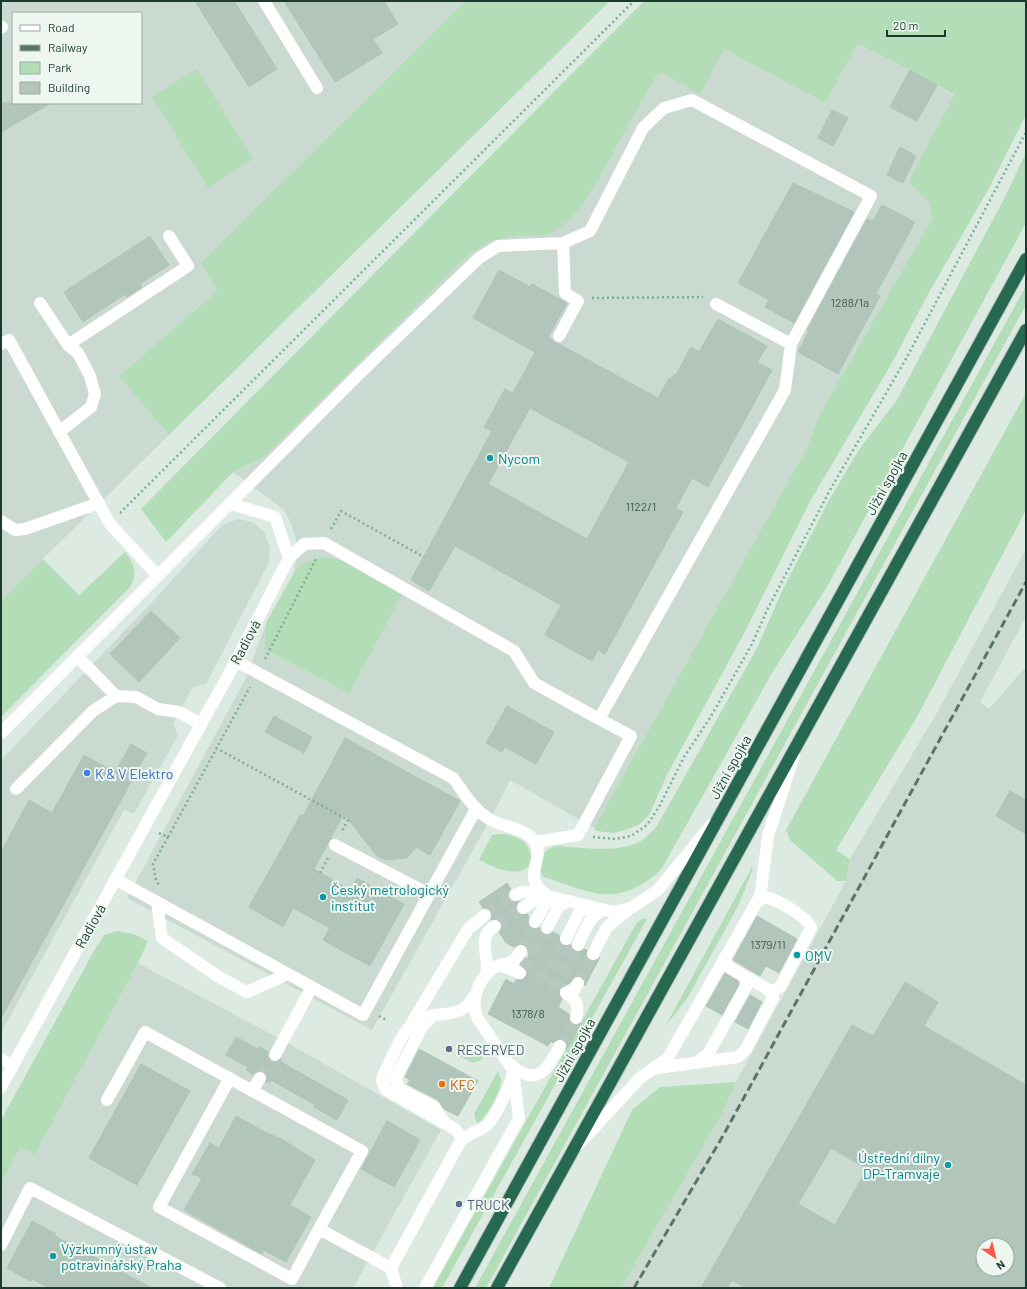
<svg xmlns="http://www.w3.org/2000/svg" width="1027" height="1289" font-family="Barlow,sans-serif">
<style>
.built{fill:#cbdad0;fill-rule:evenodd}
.green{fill:#b3ddb7}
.building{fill:#b2c5ba;stroke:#afc4b7;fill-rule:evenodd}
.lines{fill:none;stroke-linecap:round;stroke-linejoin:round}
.minor-tunnel{stroke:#b6c7be;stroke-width:12;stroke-dasharray:12 6;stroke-linecap:butt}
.highway-casing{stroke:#bbc4c0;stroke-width:14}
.path{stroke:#7ab096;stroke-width:2.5;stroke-dasharray:2 3;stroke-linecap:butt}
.minor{stroke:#fff;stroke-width:12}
.highway{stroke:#276850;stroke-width:12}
.rail{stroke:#577669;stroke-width:3;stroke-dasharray:8 4;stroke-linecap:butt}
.culture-dot{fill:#0f9aa8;stroke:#edf7f0;stroke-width:1.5}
.shop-dot{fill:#3f7fe0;stroke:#edf7f0;stroke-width:1.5}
.service-dot{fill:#5c6f8a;stroke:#edf7f0;stroke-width:1.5}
.food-dot{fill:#e8710a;stroke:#edf7f0;stroke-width:1.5}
.labels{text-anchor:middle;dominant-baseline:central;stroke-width:4;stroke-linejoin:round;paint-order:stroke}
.number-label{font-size:12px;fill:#425d51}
.culture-label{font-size:14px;fill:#0d838f;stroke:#edf7f0;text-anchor:start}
.street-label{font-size:14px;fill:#1d3a2e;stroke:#edf7f0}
.shop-label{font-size:14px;fill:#366cbe;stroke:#edf7f0;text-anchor:start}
.service-label{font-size:14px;fill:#4e5e75;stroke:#edf7f0;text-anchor:start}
.food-label{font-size:14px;fill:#c56008;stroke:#edf7f0;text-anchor:start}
</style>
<rect width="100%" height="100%" fill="#dceae2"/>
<path class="built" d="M1,1H465L202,263L217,291L119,376L169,435L1,600ZM13,13H141V103H13Z
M858,44L910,70L954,96L908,182L929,202L932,219L821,414L807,448L737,575L594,828L510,780L490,820L372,1030L127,898L247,676L266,623L293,575L296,560V541L291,523L284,510L233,472L265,456L463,260L490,241L518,236L630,121L655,78L662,73L724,49L825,103Z
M238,519L253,522L264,532L270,547L269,562L206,684L193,687L179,712L173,723L178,735L134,814L124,810L1,1033V760L156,598L212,536L224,524Z
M1026,549V617L980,702L989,709L1024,669L1026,671V1288H621L722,1114L736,1082L846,881L850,859L938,711ZM983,1245H1007V1269H983Z
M138,963L284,1041L441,1130L353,1288H1V1183L20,1148L35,1153Z"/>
<path class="green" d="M465,1H610L169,435L119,376L217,291L201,263Z
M644,1H1026V115L988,190L927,296L893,361L812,498L741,639L667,775L649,815L640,824L628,829L614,833L596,831L594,828L807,448L820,414L932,219L929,202L908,182L954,95L910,70L858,44L825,103L724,49L700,94L662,73L655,78L588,197L570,220L548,235L518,236L490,241L463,260L265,456L233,472L166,542L141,509Z
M197,69L253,159L208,188L152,97Z
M1026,152V223L828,585L772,673L662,868C648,884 623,897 601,894C582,891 562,883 544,877L540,873L538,862C543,854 546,849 555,846C582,847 617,854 641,841C647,837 652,831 657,826L757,648L783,589L828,502L860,448L897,400L1006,195Z
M1026,286V305L486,1288H475Z
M1026,393V510L917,717L836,850L850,859L846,881H837L790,840L786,830Z
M125,552C134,563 138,574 130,587L1,717V600L43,559L79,595Z
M326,557L340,560L402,595L349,693L265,649L266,623L293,575L300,565L313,559Z
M501,834C520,836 530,842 532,861C523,882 493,867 479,860L492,835Z
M752,867L753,869L739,904L688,997L665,1027Z
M643,918L647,919L442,1288H433L636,924Z
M117,931L134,934L148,941L138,963L35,1154L20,1148L1,1183V1120L94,951L104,935Z
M462,1046L483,1057L481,1060L473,1063L457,1055Z
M498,1071C499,1075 501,1079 501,1083C500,1093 485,1119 477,1124L474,1114Z
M736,1082L722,1114L621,1288H549L632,1110L660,1087Z"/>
<path class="building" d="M195,1H234L277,69L249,87Z
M284,1H384L398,24L373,39L382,53L335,82Z
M910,70L937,85L917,121L890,107Z
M1,103H51L1,132Z
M832,110L848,118L833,146L818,138Z
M900,147L916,156L903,183L887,175Z
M793,183L854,212L794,323L765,307L769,300L738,283Z
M882,205L915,222L876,294L880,296L838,374L798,352L809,331L807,330L867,219L873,221Z
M150,236L169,265L140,284L142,287L127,297L125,294L83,322L64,292Z
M499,270L530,287L532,284L567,303L548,337L555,342L658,398L668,380L677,373L691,347L699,352L718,319L767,346L757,362L772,370L741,427L708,487L692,478L676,508L683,512L605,654L598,650L592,661L545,635L561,605L455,546L429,591L411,580L492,431L484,427L505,389L513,393L535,352L473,318ZM530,408L629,462L587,539L488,484Z
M151,611L180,638L139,682L110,654Z
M507,706L554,732L536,764L505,747L502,752L486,743Z
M274,716L312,737L304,753L265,732Z
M345,738L460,801L430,855L416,847L407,858L387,860L377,856L344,814L329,841L314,869L350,890L357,878L404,904L370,966L323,940L330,928L293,908L283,927L249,907L301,814L303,816Z
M131,744L147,753L1,1018V852L29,800L52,813L84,755L115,772Z
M1010,791L1026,800V834L996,816Z
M507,883L511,889L508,894V898L514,902L519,901L516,905L517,912L520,915L527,914L529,917L528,922L531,928L535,929L540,928L541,932L547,935L553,932L559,935L560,944L566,946L571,945L575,952H579L584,949L587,950V958L590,961L597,960L600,957L585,986L584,979L577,976L574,977L570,983L560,988L559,992L562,1000L558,1007L569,1014V1020L571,1024L578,1025L581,1023L566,1050L567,1043L563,1039H557L553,1043L551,1041L548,1046L488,1014L506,979L514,984L516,980H521L527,975V972L523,966L529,955L528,948L521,944L514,947L506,943L499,932L502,928L501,922L497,919L491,920L492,914L491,911L483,908L479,902Z
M757,916L797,939L779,973L766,966L760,976L733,960Z
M725,973L738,981L739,984L722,1015L706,1006Z
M905,982L938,1002L924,1026L1026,1085V1288H746L732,1280L727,1288H701L852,1025L873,1036ZM831,1148L867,1169L835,1225L798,1204ZM983,1245H1007V1269H983Z
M750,995L762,1002L748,1029L735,1022Z
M236,1037L258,1049L260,1047L268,1052V1056L271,1061L276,1062L281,1059V1062L348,1100L337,1120L314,1107L315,1105L271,1080L269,1083L266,1082L267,1075L264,1071H257L253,1074L246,1070L248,1067L226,1055Z
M419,1049L478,1081L458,1116L444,1109L438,1100L407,1084L410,1080L405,1077Z
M141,1064L190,1091L137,1185L89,1158Z
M236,1116L265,1132L283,1140L315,1160L290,1205L311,1217L286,1262L264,1250L262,1254L184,1210L202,1178L192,1174L210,1143L219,1148Z
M387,1121L420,1140L394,1187L361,1169Z
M32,1221L56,1234L55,1236L152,1288H49L32,1279L31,1281L23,1277L7,1268Z"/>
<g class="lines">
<path class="minor-tunnel" d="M487,913L515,895
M495,926L523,908
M521,951L535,922
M522,968L528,964L547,928
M537,979L548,974L566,939
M578,983L593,954
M549,985L556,984L559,982L578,945
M560,1046L576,1018
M260,1078L275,1055"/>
<g class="highway-casing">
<path id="highway" d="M460,1288L1026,259
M497,1288L1026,330"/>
</g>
<path class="path" d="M592,298L703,297
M120,513L634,1
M331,529L341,511L424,557
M265,659L316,559
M216,748L348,820L342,831
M159,833L168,837L153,864L156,880L159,885
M168,837L250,687
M593,837L615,839L631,836L647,825L659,807L684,757L710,718L752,644L767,610L830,490L907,357L1026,132
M320,873L328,858
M379,1016L388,1021"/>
<path class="minor" d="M264,1L317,88
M1,28L2,27
M40,303L68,345L78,353L90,376L95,394L91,407L59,432
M716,304L791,344
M559,336L578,301L565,293L563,243
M1,344L9,340L110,524L158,576
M68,345L188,266L169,236
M1,521L15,530L25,529L99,503
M289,558L304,544L324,543L514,651L534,683L599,719
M77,656L116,696
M236,661L453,778C464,793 473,809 489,819C503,828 525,827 535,842C546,860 518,879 549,896
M1,733L361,372L479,258L498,246L563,243L590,231L643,128L664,108L692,100L871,196L791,344L785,390L599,719L631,736L578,835L535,842
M16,789L93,711L116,696L136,697L158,709L179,712L201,724
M335,845L429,894
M115,879L363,1015L476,809
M515,895L522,892H532L613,912L631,908L658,890L711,825
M757,902L765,897C776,899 808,917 811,928L781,986L775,990H769
M157,903L162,938L219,977L247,992L288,974
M523,908L538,898L547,896
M535,922L546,903L555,898
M547,928L559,906L569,901
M566,939L579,912L592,907
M578,945C584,933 590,912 606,910
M593,954L607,927L628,910
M500,965L514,961L521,951
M486,975C491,958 475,938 495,926
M566,993C576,999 580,1006 576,1018
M566,993L575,989L578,983
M431,1018L423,1025L395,1079L400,1089L434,1107L445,1123
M411,1024L468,929L485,915
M275,1055L312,987
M1,1059L13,1066
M697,1062L708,1054L747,985L745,977
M510,1064C536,1088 547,1070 560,1046
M657,1068L738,1057L746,1049L773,998L769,990L730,968L726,963L725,957
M230,1078L159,1207L292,1279L319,1229
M1,1087L236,661L289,558L275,517L231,504
M252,1091L260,1078
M107,1100L145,1032L362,1151L319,1229L391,1268
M460,1142C468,1133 478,1132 487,1125C494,1119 511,1085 512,1076
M579,1144L640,1078L668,1058L759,898L761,891L768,836L794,756
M1,1245L30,1188L220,1288
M397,1288L391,1268L460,1142L461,1137L455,1129L386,1090L382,1081L383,1076C391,1061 400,1034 413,1024C434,1007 461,1023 474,996
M425,1288L519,1118L513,1070L478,1019C468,1000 481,972 500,965L520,973"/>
<use href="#highway" class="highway"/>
<path class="rail" d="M634,1288L724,1134L1026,582"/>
</g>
<g class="culture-dot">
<circle cx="490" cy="458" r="4"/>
<circle cx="323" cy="897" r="4"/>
<circle cx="797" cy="955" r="4"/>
<circle cx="948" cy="1165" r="4"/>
<circle cx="53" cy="1256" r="4"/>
</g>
<circle class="shop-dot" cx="87" cy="773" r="4"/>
<g class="service-dot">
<circle cx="449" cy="1049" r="4"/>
<circle cx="459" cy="1204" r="4"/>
</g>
<circle class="food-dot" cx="442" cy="1084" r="4"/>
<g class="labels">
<g class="number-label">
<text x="850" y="302">1288/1a</text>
<text x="641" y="506">1122/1</text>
<text x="768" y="944">1379/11</text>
<text x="528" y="1013">1378/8</text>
</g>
<g class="culture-label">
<text x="498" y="458">Nycom</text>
<text x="331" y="889">Český metrologický<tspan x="331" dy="16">institut</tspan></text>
<text x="805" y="955">OMV</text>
<text x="940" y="1157" text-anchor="end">Ústřední dílny<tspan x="940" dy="16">DP-Tramvaje</tspan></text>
<text x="61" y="1248">Výzkumný ústav<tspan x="61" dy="16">potravinářský Praha</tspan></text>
</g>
<g class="street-label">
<text transform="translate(886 483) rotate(-61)">Jižní spojka</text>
<text transform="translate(245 642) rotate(-62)">Radiová</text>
<text transform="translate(730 767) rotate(-61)">Jižní spojka</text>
<text transform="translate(90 926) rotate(-61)">Radiová</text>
<text transform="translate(574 1050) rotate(-61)">Jižní spojka</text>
</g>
<g class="shop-label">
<text x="95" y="773">K &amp; V Elektro</text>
</g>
<g class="service-label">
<text x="457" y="1049">RESERVED</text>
<text x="467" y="1204">TRUCK</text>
</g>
<g class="food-label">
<text x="450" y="1084">KFC</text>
</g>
</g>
<rect width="1027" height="1289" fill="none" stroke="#1d3a2e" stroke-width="4"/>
<rect x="12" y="12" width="130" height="92" fill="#edf7f0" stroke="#9aaba2"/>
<rect x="20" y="25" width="20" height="6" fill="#ffffff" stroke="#9aaba2"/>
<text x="48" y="32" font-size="12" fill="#1d3a2e">Road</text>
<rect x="20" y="45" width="20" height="6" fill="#577669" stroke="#9aaba2"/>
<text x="48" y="52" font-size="12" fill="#1d3a2e">Railway</text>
<rect x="20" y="62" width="20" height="12" fill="#b3ddb7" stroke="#9aaba2"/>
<text x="48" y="72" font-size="12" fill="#1d3a2e">Park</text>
<rect x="20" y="82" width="20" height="12" fill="#b2c5ba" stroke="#9aaba2"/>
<text x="48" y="92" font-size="12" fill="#1d3a2e">Building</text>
<g transform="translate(995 1257) rotate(145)"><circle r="19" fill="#edf7f0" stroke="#9aaba2"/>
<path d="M0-3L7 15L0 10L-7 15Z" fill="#fc5648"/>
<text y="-6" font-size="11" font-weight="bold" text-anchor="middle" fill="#1d3a2e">N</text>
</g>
<path d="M887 30v6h58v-6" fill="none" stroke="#1d3a2e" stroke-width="2"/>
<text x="893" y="30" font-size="12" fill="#1d3a2e" stroke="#edf7f0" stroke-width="3" paint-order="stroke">20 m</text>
</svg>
